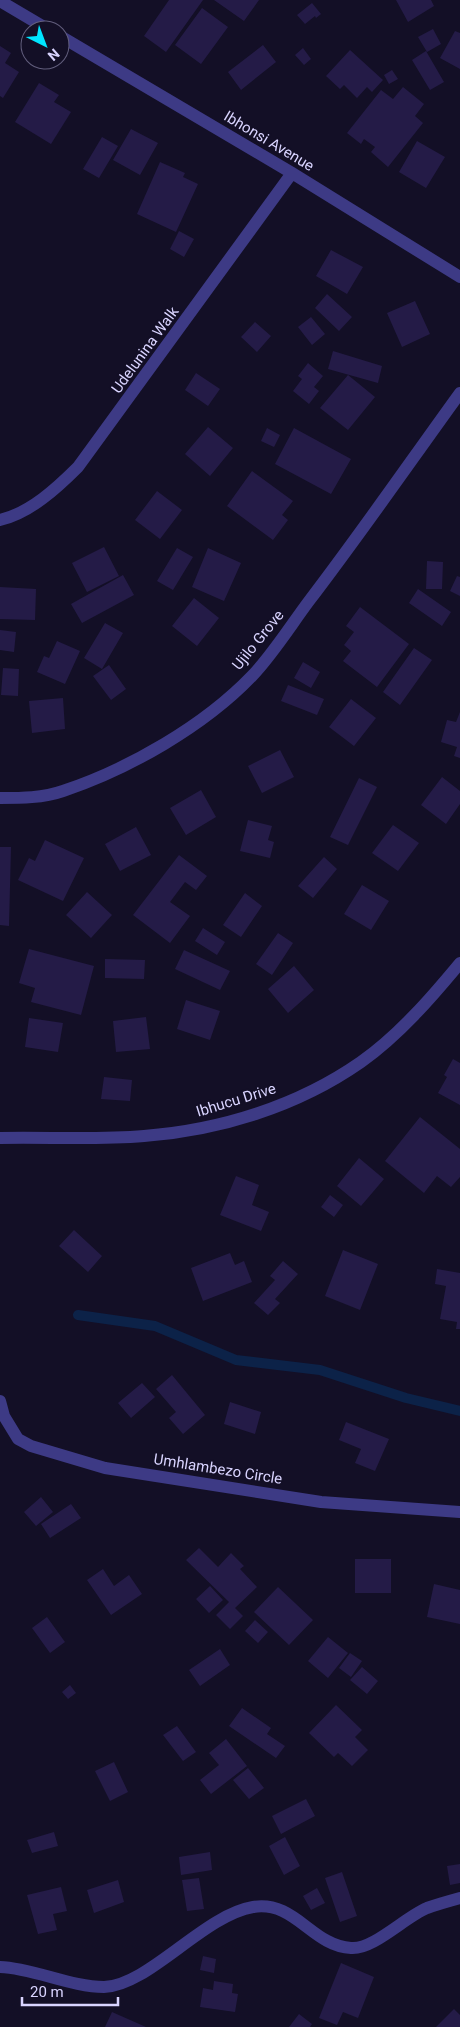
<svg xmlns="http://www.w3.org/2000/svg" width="460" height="2027" font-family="Roboto,sans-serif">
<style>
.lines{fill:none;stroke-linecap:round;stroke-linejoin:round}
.stream{stroke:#0c2248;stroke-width:10}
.building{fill:#241b47}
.minor{stroke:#3d3a85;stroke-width:12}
.labels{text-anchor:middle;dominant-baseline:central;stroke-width:4;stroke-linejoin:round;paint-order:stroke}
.street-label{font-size:15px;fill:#d9d4ff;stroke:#130f26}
</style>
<rect width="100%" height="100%" fill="#130f26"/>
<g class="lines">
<path class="stream" d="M78,1315L155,1326L236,1360L320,1370L406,1398L460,1411"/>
</g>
<path class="building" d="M169,0H203L166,52L144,36Z
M214,0H259L244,21Z
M396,0H431L434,6L408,22Z
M312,3L321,14L316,18L315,16L305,24L297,15Z
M202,8L228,27L201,64L175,45Z
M433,29L441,44L427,52L418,37Z
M455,31L460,33V69L440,58Z
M263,45L276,62L241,90L228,72Z
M0,46L11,53L5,63L19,72L3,98L0,96Z
M303,48L311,59L304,65L295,55Z
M350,50L383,80L372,92L367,87L357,98L344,85L340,89L326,76Z
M426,51L444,82L430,90L412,60Z
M392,70L398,79L389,84L384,75Z
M39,83L59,95L54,102L71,112L51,144L15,122Z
M403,87L424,104L415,116L423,123L388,167L371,152L375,147L364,139L361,144L347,133L381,90L393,99Z
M131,129L158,143L140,175L113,160Z
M102,137L118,146L99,178L83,169Z
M417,141L445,157L426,188L399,172Z
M160,162L185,173L183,177L198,184L176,232L137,214Z
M179,231L194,239L184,257L170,249Z
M331,250L363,267L347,294L316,276Z
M327,294L352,317L339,331L315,308Z
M415,301L430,334L402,347L387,313Z
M311,317L325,334L312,345L298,327Z
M255,322L271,336L257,352L241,337Z
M333,351L382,366L378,383L328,369Z
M308,363L323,376L314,387L319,391L309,404L293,391L302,379L298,376Z
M196,373L220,389L208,406L185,390Z
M348,375L375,397L348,430L320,408Z
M208,427L233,448L210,476L185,454Z
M267,428L280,435L274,447L261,441Z
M294,428L351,459L331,494L275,464Z
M252,471L293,501L282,515L288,520L273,540L227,506Z
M157,491L182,510L160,539L135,520Z
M104,547L119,576L87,592L72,563Z
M177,548L193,557L173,590L157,581Z
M208,548L241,563L224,601L192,587Z
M427,561L443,562L442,589H426Z
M123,575L134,595L82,623L71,604Z
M457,576L460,577V596L450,591Z
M0,587L36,589L35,620L0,619Z
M418,589L451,612L442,626L409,603Z
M194,598L219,618L197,646L172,626Z
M360,607L409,644L377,687L343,661L351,651L344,645L354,632L346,626Z
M105,623L123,633L102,669L84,658Z
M0,630L16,632L14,652L0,650Z
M57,641L80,651L65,684L37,672L44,656L49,658Z
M414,648L432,660L400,705L383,692Z
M303,662L320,672L311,688L294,678Z
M109,665L126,689L111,700L93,676Z
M3,668L19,669L18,696L1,695Z
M288,685L324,699L317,715L281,701Z
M63,698L65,729L32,733L29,701Z
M351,699L376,718L354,746L329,727Z
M460,712V758L454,756L457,747L441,742L447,720L456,722Z
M280,750L294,777L262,793L248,766Z
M442,777L460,791V804L446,824L421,805Z
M359,778L377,787L348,845L330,837Z
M201,790L216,817L186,835L170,808Z
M248,820L272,826L268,840L274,842L270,858L240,851Z
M393,825L419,843L398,871L372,853Z
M136,827L151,855L120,871L105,844Z
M45,840L84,858L63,901L18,880L29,858L35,861Z
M0,847H11L9,926L0,925Z
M179,855L207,876L196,890L185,882L170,902L190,916L170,943L133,915Z
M324,857L337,869L313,898L298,886Z
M362,885L389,901L371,930L344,914Z
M87,892L112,915L91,938L66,915Z
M245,893L262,906L241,937L223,925Z
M203,928L225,942L217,955L195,941Z
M278,933L293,943L272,975L256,964Z
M29,949L94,966L81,1015L31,1002L35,988L19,983Z
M184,950L230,971L220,990L175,969Z
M105,959L145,960L144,979L105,978Z
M294,966L314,990L288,1013L268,989Z
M186,1000L220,1011L210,1040L177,1029Z
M146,1017L150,1049L116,1052L113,1021Z
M29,1018L63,1023L58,1052L25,1047Z
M453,1059L460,1063V1105L438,1093L447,1077L444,1075Z
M104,1077L132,1080L130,1101L101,1099Z
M420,1117L460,1149V1177L451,1187L437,1176L424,1193L385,1161Z
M359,1158L384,1179L361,1206L337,1186Z
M236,1176L259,1185L252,1205L269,1212L261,1231L220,1215Z
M330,1195L343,1205L334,1217L321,1207Z
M74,1230L102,1256L88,1272L59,1246Z
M343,1250L378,1264L360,1310L325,1296Z
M230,1253L235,1265L244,1261L252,1282L203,1301L191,1268Z
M283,1261L298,1274L275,1299L280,1303L268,1315L254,1303L275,1280L270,1276Z
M437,1269L460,1273V1329H456L457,1322L440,1319L446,1286L435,1284Z
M172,1375L205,1415L183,1434L169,1418L176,1412L156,1389Z
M142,1383L155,1397L131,1418L118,1403Z
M230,1402L261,1412L255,1434L224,1424Z
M346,1422L389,1439L375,1471L355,1463L361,1449L339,1440Z
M41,1497L53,1512L36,1526L24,1512Z
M71,1504L81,1518L50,1538L41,1524Z
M199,1548L218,1567L231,1553L244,1566L240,1569L257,1587L235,1608L243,1616L230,1629L216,1615L229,1602L186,1560Z
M355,1559H391V1593H355Z
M103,1569L114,1586L129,1575L142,1594L111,1615L87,1580Z
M434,1584L460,1590V1624L427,1617Z
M210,1586L223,1600L209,1613L196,1599Z
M278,1587L313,1620L289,1645L254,1612Z
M47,1617L65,1642L50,1653L32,1628Z
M255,1620L268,1632L258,1643L245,1631Z
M328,1637L348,1653L328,1678L308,1661Z
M220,1649L230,1665L200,1686L189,1670Z
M350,1653L362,1661L351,1677L339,1668Z
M362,1667L378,1681L367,1694L350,1680Z
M70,1685L76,1693L68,1699L62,1692Z
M336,1705L362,1730L355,1737L368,1750L352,1766L338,1753L334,1757L309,1733Z
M242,1708L271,1728L267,1734L285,1746L276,1758L229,1726Z
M177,1726L196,1752L183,1761L163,1735Z
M226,1739L247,1766L211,1794L200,1780L219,1765L209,1753Z
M114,1762L128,1792L110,1801L95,1771Z
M248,1768L264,1788L249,1799L233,1780Z
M306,1799L315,1816L281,1834L272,1816Z
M54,1832L58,1846L32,1853L27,1840Z
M285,1837L300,1866L284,1875L269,1846Z
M210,1852L212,1870L181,1875L179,1857Z
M460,1864V1883L450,1885L447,1866Z
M342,1872L357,1916L340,1922L325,1878Z
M199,1878L204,1909L187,1911L182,1880Z
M118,1880L124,1902L94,1913L87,1890Z
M61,1887L67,1911L53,1914L57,1930L38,1934L27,1895Z
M317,1888L325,1903L311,1910L303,1896Z
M203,1956L216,1959L214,1973L200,1970Z
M341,1963L374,1977L358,2018L343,2012L337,2025L319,2018Z
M214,1981L233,1984L232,1993L238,1994L235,2012L200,2007L203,1988L213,1990Z
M454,2009L460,2015V2027H436Z
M112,2012L146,2027H105Z
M299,2014L312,2024L310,2027H289Z"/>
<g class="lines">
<path class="minor" d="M0,1L49,30
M60,36L292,173L460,277
M0,520C30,513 57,488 78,467L292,173
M0,798C21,798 43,798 63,791C129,769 204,726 252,676C273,654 291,625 309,601C361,533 410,462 460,393
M0,1138C48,1137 97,1140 144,1136C221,1130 298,1106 361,1062C399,1035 431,998 460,963
M0,1401L4,1416L18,1439L31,1446L105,1468L321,1502L460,1512
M0,1967C33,1968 71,1987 104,1987C148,1986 204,1915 253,1907C295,1900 312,1946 351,1948C373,1950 405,1917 427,1908C438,1904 449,1901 460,1898"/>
</g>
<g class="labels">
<g class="street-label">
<text transform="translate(269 141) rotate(31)">Ibhonsi Avenue</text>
<text transform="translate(145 350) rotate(-54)">Udelunina Walk</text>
<text transform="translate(258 640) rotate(-51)">Ujilo Grove</text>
<text transform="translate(236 1100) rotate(-17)">Ibhucu Drive</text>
<text transform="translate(218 1469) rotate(9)">Umhlambezo Circle</text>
</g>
</g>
<g transform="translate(45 45) rotate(138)"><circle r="24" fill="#130f26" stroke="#625e7d"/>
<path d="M0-4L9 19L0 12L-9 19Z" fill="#00e5ff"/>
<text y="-8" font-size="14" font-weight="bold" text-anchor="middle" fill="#d9d4ff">N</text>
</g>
<path d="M22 1997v8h96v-8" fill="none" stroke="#d9d4ff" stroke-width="2.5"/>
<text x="30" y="1997" font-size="15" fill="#d9d4ff" stroke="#130f26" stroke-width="4" paint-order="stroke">20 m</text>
</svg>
